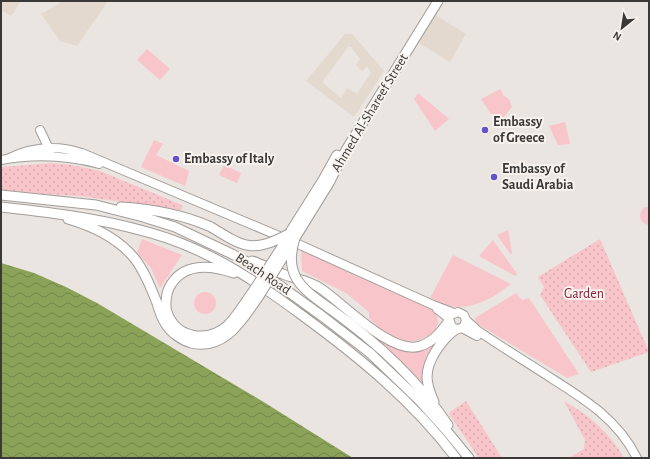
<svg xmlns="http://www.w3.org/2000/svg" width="650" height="459" font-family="'Alegreya Sans',sans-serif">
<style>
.built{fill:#e3d9ce;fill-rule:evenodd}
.green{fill:#f8c5cb}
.park{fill:url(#park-dots)}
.water{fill:url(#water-waves)}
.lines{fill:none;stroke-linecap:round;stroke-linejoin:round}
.secondary-casing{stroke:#a29d99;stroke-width:10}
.trunk-casing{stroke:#a29d99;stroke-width:11}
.secondary{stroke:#fff;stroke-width:8}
.trunk{stroke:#fff;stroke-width:9}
.trunk-bridge-casing{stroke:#a29d99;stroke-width:11;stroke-linecap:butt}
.trunk-bridge{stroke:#fff;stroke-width:9}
.poi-dot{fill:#6352ca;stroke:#f8f3ee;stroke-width:1.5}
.labels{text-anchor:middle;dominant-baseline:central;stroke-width:4;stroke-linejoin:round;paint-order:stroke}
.street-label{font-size:14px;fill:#3b3937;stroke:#f8f3ee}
.poi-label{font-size:14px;font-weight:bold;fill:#3b3937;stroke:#f8f3ee;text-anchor:start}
.park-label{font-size:14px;fill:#87243d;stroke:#f8f3ee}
</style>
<defs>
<pattern id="park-dots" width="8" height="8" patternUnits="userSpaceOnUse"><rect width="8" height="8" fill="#f8c5cb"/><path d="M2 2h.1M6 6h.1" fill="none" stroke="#d6aaaf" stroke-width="1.8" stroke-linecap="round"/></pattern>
<pattern id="water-waves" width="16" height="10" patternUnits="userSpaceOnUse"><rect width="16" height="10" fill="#8ba358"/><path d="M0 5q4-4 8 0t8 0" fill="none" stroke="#73864a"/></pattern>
</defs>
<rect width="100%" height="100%" fill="#eae5e0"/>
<path class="built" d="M1,1H21L11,16L1,10Z
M63,1H108L77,46L60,41L41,14Z
M437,16L466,34L450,62L419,43L434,17Z
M345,34H352L384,71L354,117L306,81ZM348,47H351L360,59L356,65L362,71L367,66L371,73L357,94L347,88L341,98L322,82Z"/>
<path class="green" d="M147,49L170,69L160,80L137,60Z
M500,89L503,94V95L509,99L512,107L501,120L491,114L481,99Z
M418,93L449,119L435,131L414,99Z
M565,122L570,144L558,145L549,126Z
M154,140L163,144L156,155L189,171L185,186L141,167Z
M224,165L241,173L237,183L219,175Z
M645,207H649V225C639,223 637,213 645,207Z
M508,230L512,252L511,255L497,235Z
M142,239L182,255L160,288L151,268L137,253Z
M493,240L517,274L515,276L479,256Z
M301,247L413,298L435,311C437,316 439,321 437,326C431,340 408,345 395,340C385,336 377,325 369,318V312L346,293L302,271Z
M453,255L511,284C492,299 470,312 445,305C440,304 435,300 430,298Z
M194 303a11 11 0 1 1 22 0a11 11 0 1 1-22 0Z
M516,293L522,300L529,298L579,374L567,378L476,323L475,318Z
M361,327L384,342L405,349L446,329C437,341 422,357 423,374C423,378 425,382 426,386Z"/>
<path class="park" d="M52,163L72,165L100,171L182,205L181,210L79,196L44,194L1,190V167Z
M600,239L649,352L591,372L540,295L544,287L538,277Z
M466,401L502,458H479L449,414L450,412Z
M564,401C589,415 610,433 624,458H569L584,449L585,440Z"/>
<path class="water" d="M1,263L34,273L66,287L97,303L262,401L353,458H1Z"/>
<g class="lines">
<g class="secondary-casing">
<path id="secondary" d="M40,130L50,151
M7,159C31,147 57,145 82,153L298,244L433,305L454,313
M1,160C34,154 66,155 99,164
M437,309C441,312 445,315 448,318C452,324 452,335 464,326L466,320L464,315L458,312L451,315
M466,320L477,330C501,347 527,362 551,378C586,400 618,420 637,458
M462,328L477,336"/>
</g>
<g class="trunk-casing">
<path id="trunk" d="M1,195L96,205L143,217L175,227L232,254L249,263L268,277L322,316L370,353L419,400L446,430L469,458
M1,207C57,213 113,220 167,238C219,256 260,284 303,316C359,357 414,402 456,458
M121,207C152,209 182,214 211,227
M68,219C92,226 119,239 135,259C145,272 151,288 157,303C159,310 161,317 165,323C170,332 181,340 191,343C225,351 242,320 259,296
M289,234L323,180L337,155
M295,238L329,183L346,150L438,1
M252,261C262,264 272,270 283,274C295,279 308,280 320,288C343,303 392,356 420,346C433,342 441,332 449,321
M234,273C211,265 182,262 169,288C166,294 165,306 167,312C176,339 208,343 228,325C237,316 244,304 252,293
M329,308C374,340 417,379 448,425
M434,402C431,395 427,386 427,377C427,360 442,339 456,329"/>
</g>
<use href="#secondary" class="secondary"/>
<use href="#trunk" class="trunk"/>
<g class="trunk-bridge-casing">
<path id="trunk-bridge" d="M211,227C245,248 252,253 289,234
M295,238C283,275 301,288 329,308
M252,293L289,236
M259,296L290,246"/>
</g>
<use href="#trunk-bridge" class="trunk-bridge"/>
</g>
<g class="poi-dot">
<circle cx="485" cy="130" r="4"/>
<circle cx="176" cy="159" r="4"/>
<circle cx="494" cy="177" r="4"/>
</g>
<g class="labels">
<g class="street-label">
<text transform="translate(370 113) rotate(-59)">Ahmed Al-Shareef Street</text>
<text transform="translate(263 274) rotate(34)">Beach Road</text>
</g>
<g class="poi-label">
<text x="493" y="122">Embassy<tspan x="493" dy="16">of Greece</tspan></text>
<text x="184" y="159">Embassy of Italy</text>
<text x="502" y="169">Embassy of<tspan x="502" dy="16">Saudi Arabia</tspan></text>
</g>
<g class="park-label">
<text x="584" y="294">Garden</text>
</g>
</g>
<rect width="650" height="459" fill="none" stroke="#3b3937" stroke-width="4"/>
<g transform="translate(622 28) rotate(210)" stroke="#f8f3ee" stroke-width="3" paint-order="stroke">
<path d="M0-3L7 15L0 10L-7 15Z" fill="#3b3937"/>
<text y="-6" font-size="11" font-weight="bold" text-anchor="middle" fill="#3b3937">N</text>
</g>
</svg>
